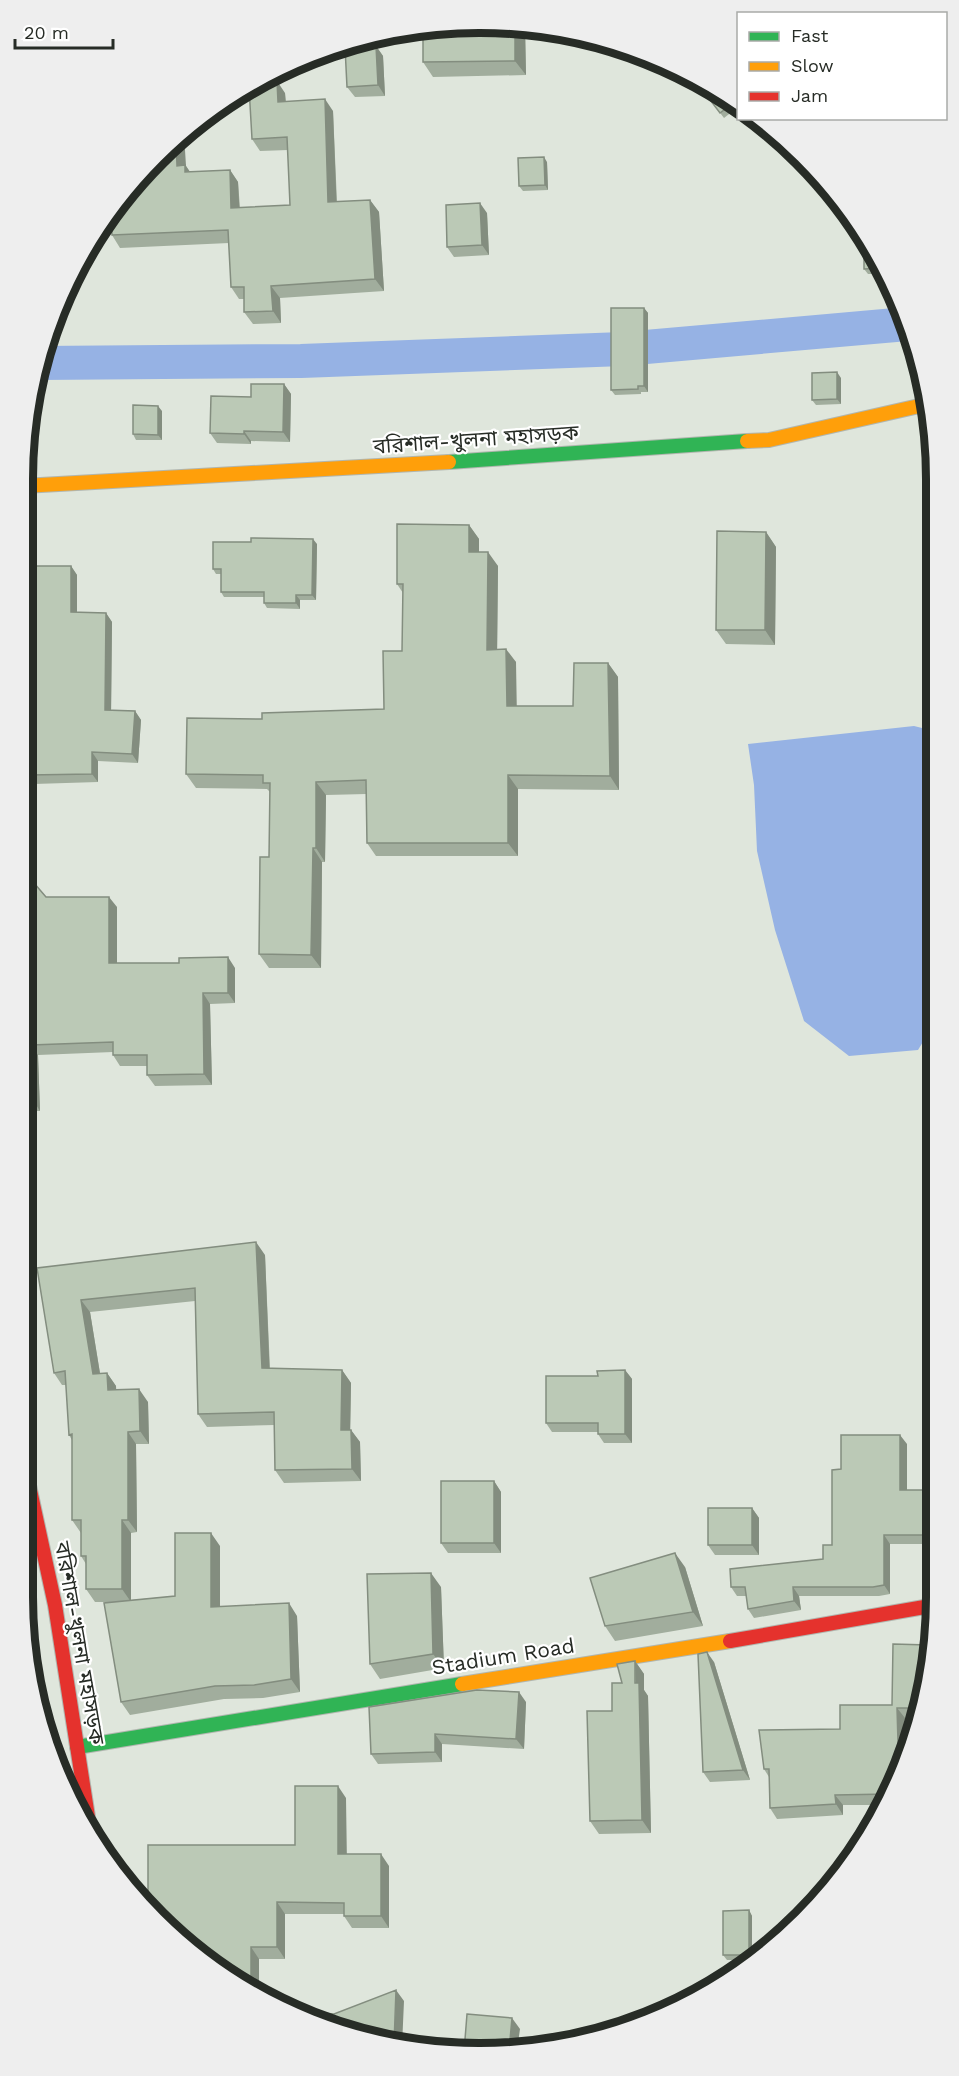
<svg xmlns="http://www.w3.org/2000/svg" width="959" height="2076" font-family="'Work Sans','Noto Sans Bengali',sans-serif">
<style>
.water{fill:#96b2e4}
.lines{fill:none;stroke-linecap:round;stroke-linejoin:round}
.canal{stroke:#96b2e4;stroke-width:34}
.fast-casing{stroke:#b1b6af;stroke-width:16}
.slow-casing{stroke:#b1b6af;stroke-width:16}
.jam-casing{stroke:#b1b6af;stroke-width:16}
.fast{stroke:#30b455;stroke-width:14}
.slow{stroke:#ff9f0a;stroke-width:14}
.jam{stroke:#e5322d;stroke-width:14}
.wall{fill:#a1ad9d}
.shaded-wall{fill:#838d7f}
.building{fill:#bbc9b6;stroke:#838d7f;stroke-width:1.5}
.labels{text-anchor:middle;dominant-baseline:central;stroke-width:4.5;stroke-linejoin:round;paint-order:stroke}
.street-label{font-size:21px;fill:#272c26;stroke:#fff}
.rim{fill:none;stroke:#272c26;stroke-width:8}
</style>
<rect width="100%" height="100%" fill="#dfe6dc"/>
<path class="water" d="M914,726L934,731L935,1022L918,1050L849,1056L804,1021L775,930L757,851L754,785L748,744Z"/>
<g class="lines">
<path class="canal" d="M39,363L301,361L623,349L907,324"/>
<g class="fast-casing">
<path id="fast" d="M449,462L747,441
M77,1747L462,1684"/>
</g>
<g class="slow-casing">
<path id="slow" d="M747,441L769,440L928,404
M23,486L449,462
M462,1684L730,1641"/>
</g>
<g class="jam-casing">
<path id="jam" d="M23,1458L55,1605L91,1836
M730,1641L936,1605"/>
</g>
<use href="#fast" class="fast"/>
<use href="#slow" class="slow"/>
<use href="#jam" class="jam"/>
</g>
<path class="wall" d="M479,22L525,27L526,75L433,77L423,62Z
M376,46L383,56L385,96L355,97L347,87Z
M704,86L738,106V107L724,118L701,88Z
M285,93L286,101L333,111L337,202L370,200L379,212L384,291L280,298L281,323L253,324L244,312V299H239L231,287L229,243L120,248L112,235L186,166L190,172L230,170L238,182L240,208L290,205L288,150L260,151L252,139Z
M547,162L548,190L523,191L519,186Z
M487,213L489,255L454,257L447,247Z
M864,239L884,274H868L864,269Z
M644,308L648,313V392H641V394L615,395L611,390Z
M841,378V404L816,405L812,400Z
M284,384L291,394L290,442L251,441V444L217,443L210,433L251,397Z
M162,411V440H136L133,434Z
M469,525L479,539V552L498,566L497,649L516,662V706H573L608,663L618,677L619,790L518,789V856H376L367,843L366,794L326,795L325,862H322L321,968H269L259,954L269,857L270,792L267,789L196,788L186,774L262,719L384,709L402,651L403,593L397,584Z
M766,532L776,547L775,645L726,644L716,630Z
M317,544L316,600H300V609L267,608L264,603V597H224L221,592V574H216L213,569Z
M22,566H71L77,575V612L106,613L112,622L111,710L135,711L141,720L138,763L98,761V782L34,784V833H22Z
M22,869L46,897L117,907V963L235,968V1003L210,1004L212,1085L155,1086L147,1075V1066H120L113,1055V1052L38,1055L40,1111H22Z
M265,1255L270,1369L342,1370L351,1383L350,1430H351L360,1442L361,1481L284,1483L275,1470L274,1425L207,1427L198,1414L195,1301L90,1312L100,1373H107L116,1386V1390L148,1402L149,1444H136L137,1532L131,1533V1600L175,1596L220,1546V1606L297,1616L300,1692L263,1698L224,1699L130,1715L121,1702L114,1602H95L86,1589V1564L81,1556V1533L72,1520V1440L69,1435L66,1385H62L54,1373L37,1268Z
M625,1370L632,1379V1443H604L598,1434V1432H552L546,1423L598,1376Z
M907,1444V1490L936,1495V1544H890V1594L879,1596H799L801,1610L754,1618L748,1609L746,1596H737L731,1587L823,1559L832,1545L841,1469Z
M494,1481L501,1492V1553H448L441,1543Z
M752,1508L759,1518V1555H715L708,1545Z
M685,1567L703,1626L615,1641L605,1626Z
M441,1587L444,1668L380,1679L370,1664Z
M928,1645L931,1649L928,1686L918,1719L905,1718L906,1758L902,1771L881,1805H843V1815L777,1819L770,1808L769,1777L764,1769L840,1729L892,1705Z
M635,1661L644,1674V1690L648,1696L651,1833L599,1834L590,1821L622,1683Z
M714,1662L750,1780L710,1782L703,1772Z
M526,1702L524,1749L442,1744V1762L378,1764L371,1754Z
M346,1798V1854L389,1866V1928H352L344,1916V1914H285V1959H259V1995L148,1908L295,1845Z
M749,1910L752,1916V1956L747,1960H727L723,1955Z"/>
<path class="shaded-wall" d="M515,26L525,27L526,75L515,61Z
M376,46L383,56L385,96L378,85Z
M277,81L285,93L286,114L278,102Z
M325,99L333,111L337,215L328,202Z
M184,134L186,166L194,178L186,173L177,166L176,140Z
M544,157L547,162L548,190L545,185Z
M230,170L238,182L240,221L231,208Z
M370,200L379,212L384,291L375,279Z
M480,203L487,213L489,255L482,245Z
M271,286L280,298L281,323L273,311Z
M644,308L648,313V392L644,386Z
M837,372L841,378V404L837,399Z
M284,384L291,394L290,442L283,432Z
M158,406L162,411V440L158,435Z
M244,431L251,441V444L244,434Z
M469,525L479,539V565L469,552Z
M766,532L776,547L775,645L765,630Z
M313,539L317,544L316,600L312,595Z
M488,552L498,566L497,663L487,650Z
M71,566L77,575V621L71,612Z
M296,595L300,600V609L296,603Z
M106,613L112,622L111,718L105,710Z
M506,649L516,662L517,720L507,706Z
M608,663L618,677L619,790L610,776Z
M135,711L141,720L138,763L132,754Z
M92,752L98,761V782L92,774Z
M28,775L34,784V833L28,824Z
M508,775L518,789V856L508,843Z
M316,782L326,795L325,862L316,848Z
M313,848L322,862L321,968L311,955Z
M109,897L117,907V974L109,963Z
M228,957L235,968V1003L228,993Z
M203,993L210,1004L212,1085L204,1074Z
M31,1045L38,1055L40,1111L33,1100Z
M256,1242L265,1255L270,1381L262,1368Z
M81,1300L90,1312L102,1386L93,1374Z
M342,1370L351,1383L350,1443L341,1430Z
M625,1370L632,1379V1443L625,1434Z
M107,1373L116,1386L117,1402L108,1390Z
M139,1389L148,1402L149,1444L140,1431Z
M351,1430L360,1442L361,1481L352,1469Z
M128,1432L136,1444L137,1532L128,1520Z
M900,1435L907,1444V1499L900,1490Z
M494,1481L501,1492V1553L494,1543Z
M932,1490L936,1495V1541L932,1535Z
M752,1508L759,1518V1555L752,1545Z
M122,1520L131,1533V1602L122,1589Z
M211,1533L220,1546V1619L211,1607Z
M884,1535L890,1544V1594L884,1585Z
M675,1553L685,1567L703,1626L693,1612Z
M431,1573L441,1587L444,1668L433,1654Z
M793,1587L799,1596L801,1610L794,1601Z
M289,1603L297,1616L300,1692L291,1679Z
M928,1645L931,1649L930,1658L928,1655Z
M707,1652L714,1662L750,1780L743,1770Z
M635,1661L644,1674V1690L648,1696L651,1833L642,1820Z
M519,1692L526,1702L524,1749L516,1739Z
M897,1708L905,1718L906,1758L902,1771L899,1776Z
M435,1734L442,1744V1762L435,1752Z
M338,1786L346,1798L347,1866L338,1854Z
M835,1795L843,1805V1815L836,1804Z
M381,1854L389,1866V1928L381,1916Z
M277,1902L285,1914V1959L277,1947Z
M749,1910L752,1916V1956L750,1958L749,1955Z
M251,1947L259,1959V1995L251,1992Z
M396,1990L404,2001L402,2046L394,2045Z
M512,2018L520,2029L517,2050L509,2051Z"/>
<path class="building" d="M479,22L515,26V61L423,62V28Z
M376,46L378,85L347,87L345,47Z
M260,81H277L278,102L325,99L328,202L370,200L375,279L271,286L273,311L244,312V287H231L228,230L112,235L111,212L156,157L176,140L177,166L185,165V172L230,170L231,208L290,205L287,137L252,139L249,87Z
M704,86L733,103L720,113L701,88Z
M544,157L545,185L519,186L518,158Z
M480,203L482,245L447,247L446,205Z
M864,239L881,268L864,269Z
M611,308H644V386H638V389L611,390Z
M837,372V399L812,400V373Z
M251,384H284L283,432L244,431V434L210,433L211,396L251,397Z
M133,405L158,406V435L133,434Z
M397,524L469,525V552H488L487,650L506,649L507,706H573L574,663H608L610,776L508,775V843H367L366,780L316,782V848H313L311,955L259,954L260,857H269L270,783H263V775L186,774L187,718L262,719V713L384,709L383,651H402L403,584H397Z
M717,531L766,532L765,630H716Z
M251,538L313,539L312,595H296V603H264V592H221V569H213V542H251Z
M22,566H71V612L106,613L105,710L135,711L132,754L92,752V774L28,775V824H22Z
M22,869L46,897H109V963H179V958L228,957V993H203L204,1074L147,1075V1055H113V1042L31,1045L33,1100H22Z
M256,1242L262,1368L342,1370L341,1430H351L352,1469L275,1470L274,1412L198,1414L195,1288L81,1300L93,1374L107,1373L108,1390L139,1389L140,1431L128,1432V1520H122V1589H86V1556H81V1520H72V1434L69,1435L65,1371L54,1373L37,1268Z
M625,1370V1434H598V1423H546V1376H598L597,1371Z
M841,1435H900V1490H932V1535H884V1585L873,1587H793L794,1601L748,1609L745,1587H731L730,1569L823,1559V1545H832V1470L841,1469Z
M441,1481H494V1543H441Z
M708,1508H752V1545H708Z
M175,1533H211V1607L289,1603L291,1679L254,1685L215,1686L121,1702L104,1603L175,1596Z
M675,1553L693,1612L605,1626L590,1578Z
M431,1573L433,1654L370,1664L367,1574Z
M893,1644L928,1645V1655H931L928,1686L921,1708H897L899,1776L888,1794L835,1795L836,1804L770,1808L769,1769H764L759,1730L840,1729V1705H892Z
M707,1652L743,1770L703,1772L698,1654Z
M635,1661V1683H639L642,1820L590,1821L587,1711H612V1683H622L617,1664Z
M477,1690L519,1692L516,1739L435,1734V1752L371,1754L369,1707Z
M295,1786H338V1854H381V1916H344V1903L277,1902V1947H251V1992L148,1908V1845H295Z
M749,1910V1955H723V1911Z
M396,1990L394,2045L300,2011L334,2014Z
M467,2014L512,2018L509,2051L479,2054L464,2052Z"/>
<g class="labels">
<g class="street-label">
<text transform="translate(476 439) rotate(-4)">বরিশাল-খুলনা মহাসড়ক</text>
<text transform="translate(80 1643) rotate(80)">বরিশাল-খুলনা মহাসড়ক</text>
<text transform="translate(503 1656) rotate(-9)">Stadium Road</text>
</g>
</g>
<path d="M0 0H959V2076H0ZM479 33H480A446 446 0 0 1 926 479V1597A446 446 0 0 1 480 2043H479A446 446 0 0 1 33 1597V479A446 446 0 0 1 479 33Z" fill="#eee" fill-rule="evenodd"/>
<path class="rim" d="M479 33H480A446 446 0 0 1 926 479V1597A446 446 0 0 1 480 2043H479A446 446 0 0 1 33 1597V479A446 446 0 0 1 479 33Z"/>
<rect x="737" y="12" width="210" height="108" fill="#ffffff" stroke="#a9aba8" stroke-width="1.5"/>
<rect x="749" y="32" width="30" height="9" fill="#30b455" stroke="#a9aba8" stroke-width="1.5"/>
<text x="791" y="42" font-size="18" fill="#272c26">Fast</text>
<rect x="749" y="62" width="30" height="9" fill="#ff9f0a" stroke="#a9aba8" stroke-width="1.5"/>
<text x="791" y="72" font-size="18" fill="#272c26">Slow</text>
<rect x="749" y="92" width="30" height="9" fill="#e5322d" stroke="#a9aba8" stroke-width="1.5"/>
<text x="791" y="102" font-size="18" fill="#272c26">Jam</text>
<path d="M15 39v9h98v-9" fill="none" stroke="#272c26" stroke-width="3"/>
<text x="24" y="39" font-size="18" fill="#272c26" stroke="#ffffff" stroke-width="4.5" paint-order="stroke">20 m</text>
</svg>
